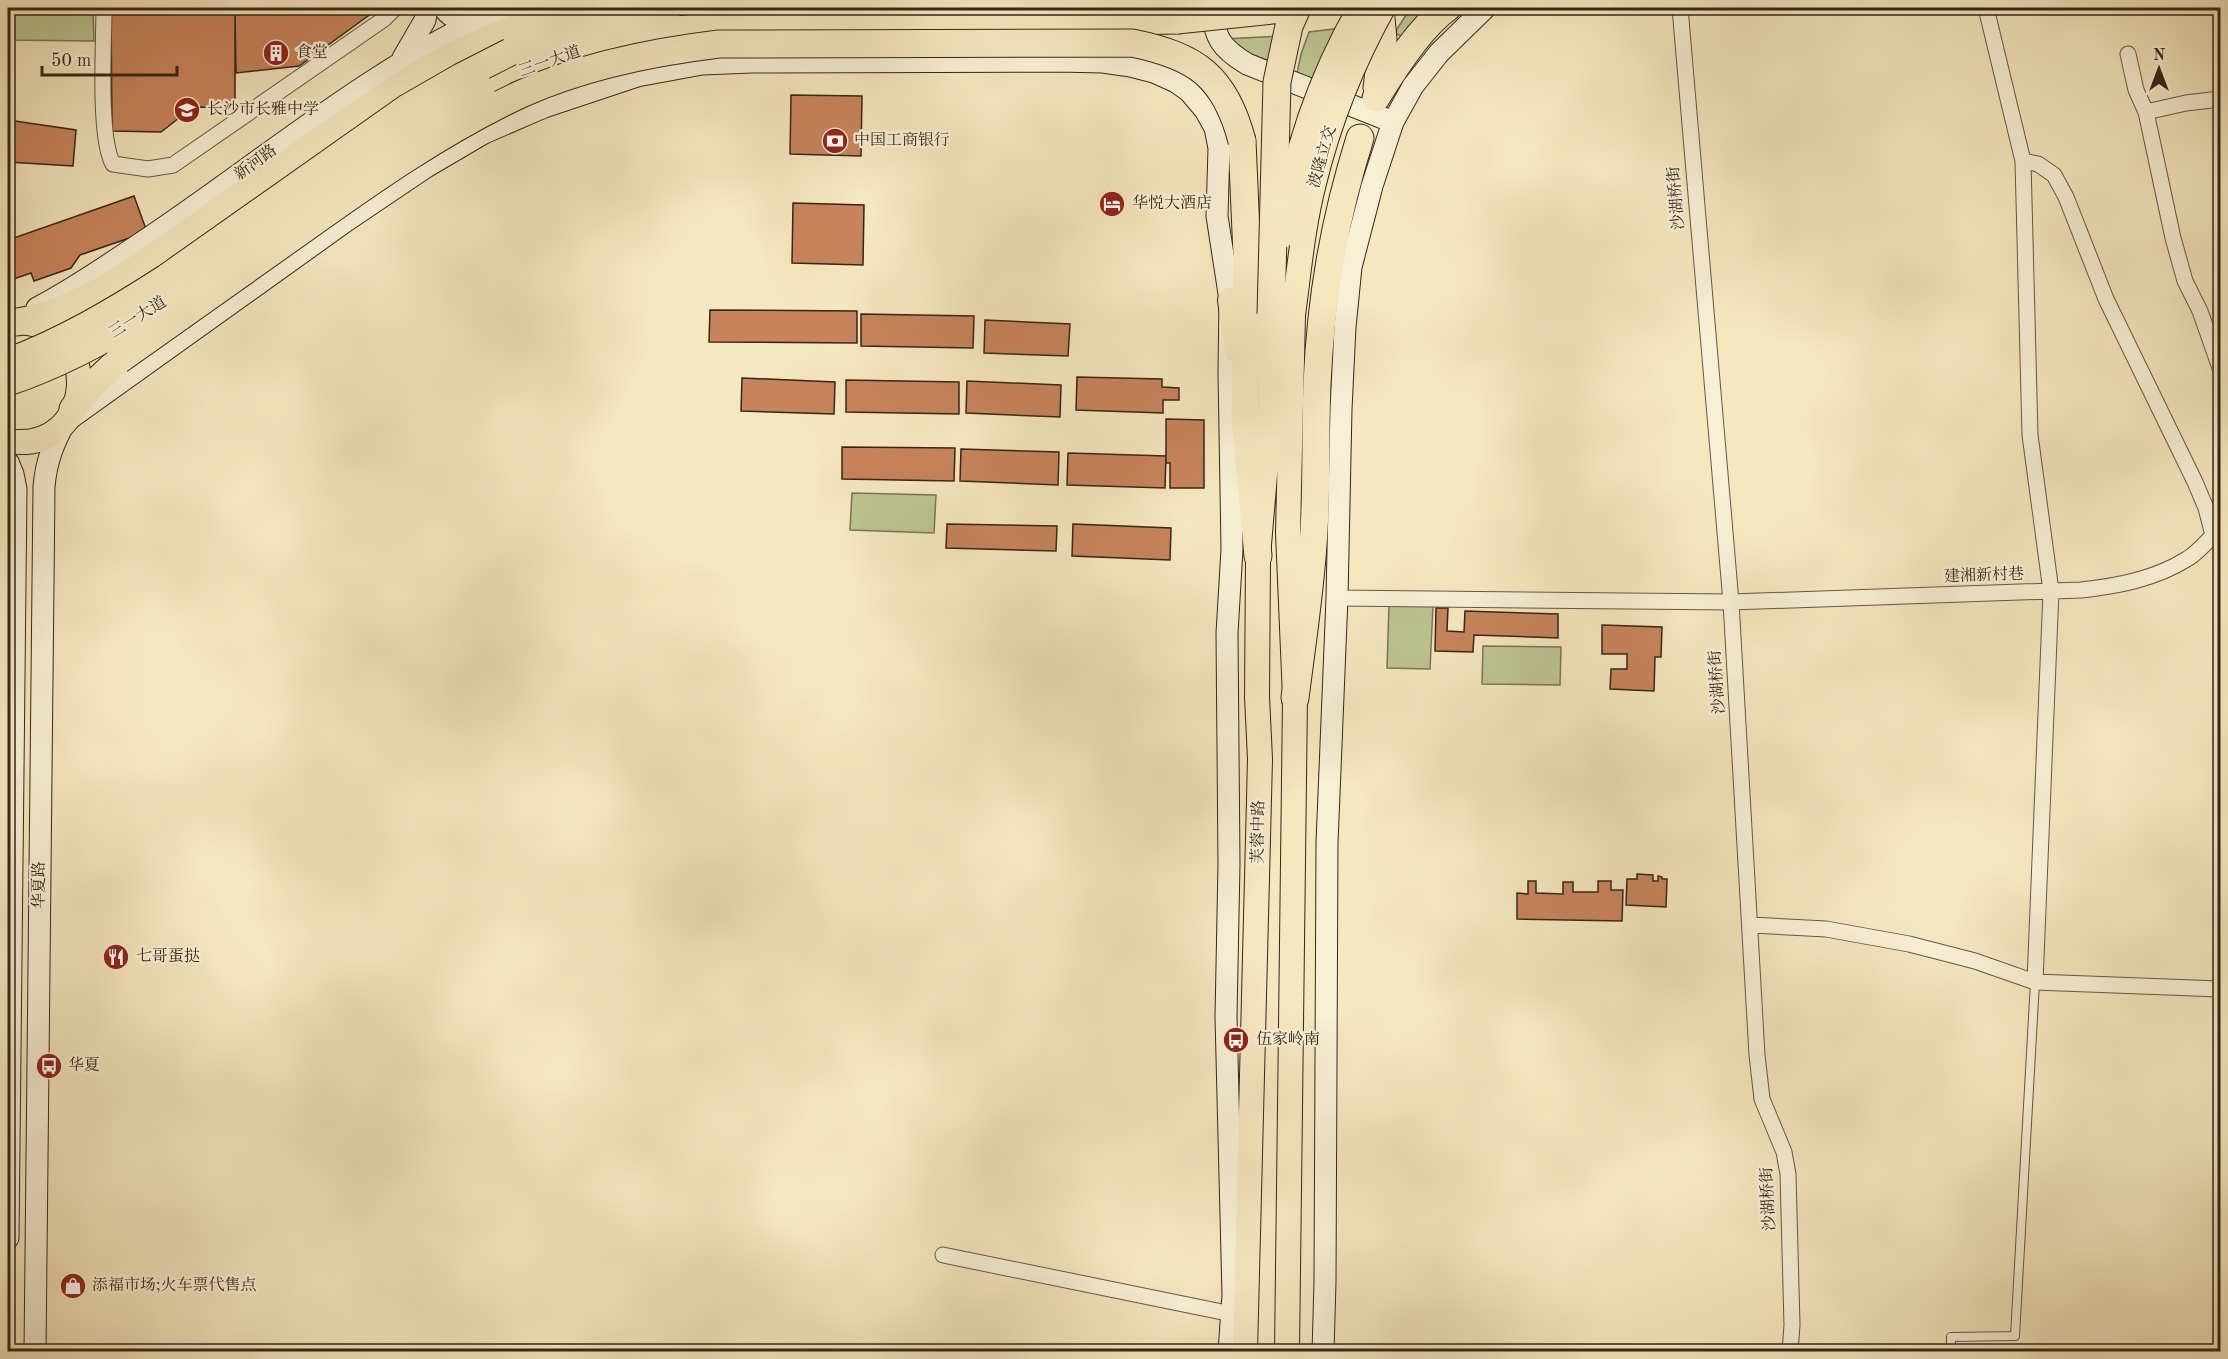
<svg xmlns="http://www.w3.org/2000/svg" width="2228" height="1359" font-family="'Old Standard TT','Noto Serif SC',serif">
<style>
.green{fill:#bcc591;stroke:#787554;stroke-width:1.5}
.building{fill:#c8845c;stroke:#352518;stroke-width:1.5}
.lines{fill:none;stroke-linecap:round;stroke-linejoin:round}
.lane-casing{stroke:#655642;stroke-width:10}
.street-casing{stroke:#655642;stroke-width:17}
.secondary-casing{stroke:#352518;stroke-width:23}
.primary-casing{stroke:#352518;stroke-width:26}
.highway-casing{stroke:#352518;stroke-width:29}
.lane{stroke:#f8efd5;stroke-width:8}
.street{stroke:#f8efd5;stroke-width:15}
.secondary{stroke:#f8efd5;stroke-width:21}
.primary{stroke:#f5e7be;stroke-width:24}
.highway{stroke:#f5e7be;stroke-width:27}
.primary-bridge-casing{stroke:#352518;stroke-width:26;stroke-linecap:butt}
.highway-bridge-casing{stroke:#352518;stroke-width:29;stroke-linecap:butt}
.primary-bridge{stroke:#f5e7be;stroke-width:24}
.highway-bridge{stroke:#f5e7be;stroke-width:27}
.labels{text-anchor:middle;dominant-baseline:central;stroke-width:4.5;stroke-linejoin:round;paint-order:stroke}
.poi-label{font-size:16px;fill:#352518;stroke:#f8efd5;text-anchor:start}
.street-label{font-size:16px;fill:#352518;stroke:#f8efd5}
</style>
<rect width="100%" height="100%" fill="#f5e7be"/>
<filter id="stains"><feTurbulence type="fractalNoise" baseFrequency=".00333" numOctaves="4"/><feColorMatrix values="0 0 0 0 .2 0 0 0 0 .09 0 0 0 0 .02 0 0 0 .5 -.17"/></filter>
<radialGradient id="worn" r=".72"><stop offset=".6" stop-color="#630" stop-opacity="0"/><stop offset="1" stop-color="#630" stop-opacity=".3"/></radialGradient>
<path class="green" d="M8,8H93L94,41L8,40Z
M1414,8L1427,9L1404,39L1395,32L1410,9Z
M1342,28L1317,86L1296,78L1301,54L1309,32Z
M1279,36L1271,70L1225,39Z
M852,493L936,495L934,533L850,530Z
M1389,605L1433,606L1430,669L1387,668Z
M1483,646L1561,647L1560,685L1482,684Z"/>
<path class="building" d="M111,8H235V108L193,107L161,132L112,131Z
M235,8H379L299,66L236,73Z
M791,95L862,96L861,156L790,154Z
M8,120L76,130L73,166L8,162Z
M134,196L147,232L80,255L71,268L34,281L31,273L8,281V240Z
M793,203L864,205L863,265L792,263Z
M710,310L857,311V343L709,342Z
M861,314L974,316L973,348L861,346Z
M985,320L1070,324L1068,356L984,353Z
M1077,377L1162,379V387L1179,388V400H1163V413L1076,410Z
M742,378L835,382L834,414L741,411Z
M846,380L959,382V414L846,412Z
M967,381L1061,385L1060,417L966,413Z
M1166,419L1204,420V488H1170V463H1166Z
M842,447L955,448L954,481L842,479Z
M961,449L1059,452L1058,485L960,481Z
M1068,453L1166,456L1165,488L1067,485Z
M947,524L1057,526L1056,551L946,548Z
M1073,524L1171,528L1170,560L1072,556Z
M1436,608H1448L1447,631L1464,632L1465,611L1558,614V638L1474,635L1473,652L1435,651Z
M1602,625L1662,627L1661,657H1655L1654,691L1610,689L1611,669H1627V654H1602Z
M1637,874L1653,875V881H1658V876L1662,877V879H1667L1666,907L1626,905L1627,879H1637Z
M1528,881H1536V893L1563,894V882H1573V892H1598V881H1611V890H1623L1622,921L1517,919V893L1528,894Z"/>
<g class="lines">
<g class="lane-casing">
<path id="lane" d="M1951,1352V1337L2015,1336L2035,982"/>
</g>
<g class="street-casing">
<path id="street" d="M104,8C104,43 98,137 113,164L148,169L173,165L384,19L395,8
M1680,8L1731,602L1757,1055L1762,1099L1784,1152L1788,1174L1792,1325L1790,1352
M1986,8L2023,161L2030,435L2051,591L2035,982
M2128,54L2136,90L2146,112L2173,238L2185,281L2200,311L2220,368
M2146,112L2186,103L2220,99
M2023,161L2038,164L2054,175L2066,197L2106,299L2195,482L2206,508L2213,535
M1337,598L1731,602L2081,590C2118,586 2155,579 2187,559C2199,552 2210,538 2220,528
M1751,925L1826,929L1909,944L1975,961L2035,982L2220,989
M943,1255L1232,1314"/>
</g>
<g class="secondary-casing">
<path id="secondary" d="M444,8C452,20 462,21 476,20
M1210,8C1217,39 1219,47 1247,64L1393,122
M403,58L425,20L427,8
M37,308C72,290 105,267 138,245C259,165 371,67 505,8
M8,462L13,474L16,489L8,1238
M35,1352L44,487C46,462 53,444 65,422L346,221L426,167L484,133L544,107L637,76L702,64L752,62L1058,61L1103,62L1131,66L1154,72L1176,82L1189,91L1205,110L1215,128L1219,148L1217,216L1230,300L1229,372L1232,549L1227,633L1229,864L1226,1017L1233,1295L1229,1352
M1323,1352L1325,1282L1327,843L1337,598L1341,409L1345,327L1351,267L1372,186L1393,122L1413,86L1439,53L1485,8"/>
</g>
<g class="primary-casing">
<path id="primary" d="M1230,300L1237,351
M8,441C95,455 107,324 16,322
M1245,1352L1260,759L1257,697L1258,556L1270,417L1271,314
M1287,1352L1295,698L1288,533L1293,315"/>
</g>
<g class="highway-casing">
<path id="highway" d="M510,52L582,27L668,8
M1377,88L1383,39L1380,8
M481,89C534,66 588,46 645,35C732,20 820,21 909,21C998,21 1088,22 1177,20
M1376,98C1393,70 1420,27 1447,8
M1242,141L1247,255L1245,418L1258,556
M17,322C88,312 163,250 222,209C264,180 306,150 348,121C383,98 418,73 456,54C493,36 534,20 574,8
M73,409L87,390L119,360
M1295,698C1302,643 1311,586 1314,530C1317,482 1315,433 1317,384C1321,297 1334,221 1360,138"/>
</g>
<use href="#lane" class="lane"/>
<use href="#street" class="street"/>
<use href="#secondary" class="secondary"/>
<use href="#primary" class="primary"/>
<use href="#highway" class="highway"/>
<g class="primary-bridge-casing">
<path id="primary-bridge" d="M1282,236C1293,156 1320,78 1360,8
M1293,315C1299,271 1303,226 1314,183C1329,122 1353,62 1383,8"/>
</g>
<g class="highway-bridge-casing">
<path id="highway-bridge" d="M1177,20L1292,8
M1271,314L1277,82L1289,26L1297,8
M119,360C179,317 240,274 301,231C371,181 442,131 521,94C583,66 652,52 719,44L1132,43C1196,56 1225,76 1242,141
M8,362C64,341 115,311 166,278L407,108L461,77L510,52
M8,382C58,365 107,339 151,311C259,235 365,152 481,89"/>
</g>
<use href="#primary-bridge" class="primary-bridge"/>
<use href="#highway-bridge" class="highway-bridge"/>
</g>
<defs>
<g id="building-disc" transform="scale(1.35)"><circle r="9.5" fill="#8f2418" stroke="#f8efd5"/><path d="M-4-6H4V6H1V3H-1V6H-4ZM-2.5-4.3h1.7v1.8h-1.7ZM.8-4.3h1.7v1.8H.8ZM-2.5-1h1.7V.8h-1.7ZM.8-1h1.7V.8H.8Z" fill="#fff"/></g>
<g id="school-disc" transform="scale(1.35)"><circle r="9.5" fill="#8f2418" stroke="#f8efd5"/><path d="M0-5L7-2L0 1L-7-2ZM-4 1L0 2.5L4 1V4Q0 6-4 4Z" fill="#fff"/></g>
<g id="bank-disc" transform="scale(1.35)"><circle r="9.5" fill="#8f2418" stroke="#f8efd5"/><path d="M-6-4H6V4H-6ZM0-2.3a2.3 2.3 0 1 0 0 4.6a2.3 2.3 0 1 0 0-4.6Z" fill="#fff"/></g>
<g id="hotel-disc" transform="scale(1.35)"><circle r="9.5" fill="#8f2418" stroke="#f8efd5"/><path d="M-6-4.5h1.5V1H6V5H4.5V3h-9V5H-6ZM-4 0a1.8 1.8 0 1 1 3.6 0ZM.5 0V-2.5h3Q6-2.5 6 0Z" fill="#fff"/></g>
<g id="restaurant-disc" transform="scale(1.35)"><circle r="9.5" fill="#8f2418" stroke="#f8efd5"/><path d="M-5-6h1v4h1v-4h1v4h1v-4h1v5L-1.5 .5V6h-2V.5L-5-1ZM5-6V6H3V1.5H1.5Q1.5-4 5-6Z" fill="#fff"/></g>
<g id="bus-disc" transform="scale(1.35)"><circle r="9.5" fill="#8f2418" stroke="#f8efd5"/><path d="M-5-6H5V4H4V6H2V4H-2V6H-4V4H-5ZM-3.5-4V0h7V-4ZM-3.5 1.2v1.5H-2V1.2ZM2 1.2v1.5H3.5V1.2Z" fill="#fff"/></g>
<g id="shop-disc" transform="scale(1.35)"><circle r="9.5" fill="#8f2418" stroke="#f8efd5"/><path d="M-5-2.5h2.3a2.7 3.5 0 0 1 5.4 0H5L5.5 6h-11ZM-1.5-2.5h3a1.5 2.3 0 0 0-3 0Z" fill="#fff"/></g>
</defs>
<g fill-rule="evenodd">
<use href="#building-disc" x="276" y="53"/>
<use href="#school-disc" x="187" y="110"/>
<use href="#bank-disc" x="835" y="141"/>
<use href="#hotel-disc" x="1112" y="204"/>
<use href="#restaurant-disc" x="116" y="957"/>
<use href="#bus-disc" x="1236" y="1040"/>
<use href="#bus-disc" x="49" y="1066"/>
<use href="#shop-disc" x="73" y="1286"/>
</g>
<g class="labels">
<g class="poi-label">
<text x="296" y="53">食堂</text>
<text x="207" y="110">长沙市长雅中学</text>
<text x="854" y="141">中国工商银行</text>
<text x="1132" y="204">华悦大酒店</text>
<text x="136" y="957">七哥蛋挞</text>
<text x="1256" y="1040">伍家岭南</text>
<text x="68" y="1066">华夏</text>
<text x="92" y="1286">添福市场;火车票代售点</text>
</g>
<g class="street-label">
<text transform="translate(550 62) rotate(-19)">三一大道</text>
<text transform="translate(1323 157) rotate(-74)">波隆立交</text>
<text transform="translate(256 163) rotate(-36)">新河路</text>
<text transform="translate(1677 198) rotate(-95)">沙湖桥街</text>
<text transform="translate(138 318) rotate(-32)">三一大道</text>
<text transform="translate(1984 576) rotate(-2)">建湘新村巷</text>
<text transform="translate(1718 682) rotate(-94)">沙湖桥街</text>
<text transform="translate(1259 832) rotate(-89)">芙蓉中路</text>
<text transform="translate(40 885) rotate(-90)">华夏路</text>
<text transform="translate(1769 1199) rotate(-93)">沙湖桥街</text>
</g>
</g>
<rect width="2228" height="1359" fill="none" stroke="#f5e7be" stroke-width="30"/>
<rect x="9" y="9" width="2210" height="1341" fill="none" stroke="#352518" stroke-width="3"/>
<rect x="15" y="15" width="2198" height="1329" fill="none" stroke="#352518" stroke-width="1.5"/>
<g transform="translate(2159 69)" stroke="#f8efd5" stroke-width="4.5" paint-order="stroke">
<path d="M0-4.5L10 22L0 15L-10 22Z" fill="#352518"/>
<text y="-9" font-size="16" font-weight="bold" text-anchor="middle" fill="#352518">N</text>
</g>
<path d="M42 66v9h135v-9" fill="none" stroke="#352518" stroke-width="3"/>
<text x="51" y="66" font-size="18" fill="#352518" stroke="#f8efd5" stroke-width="4.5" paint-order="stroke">50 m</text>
<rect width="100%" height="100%" filter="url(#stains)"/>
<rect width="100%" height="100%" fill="url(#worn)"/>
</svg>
